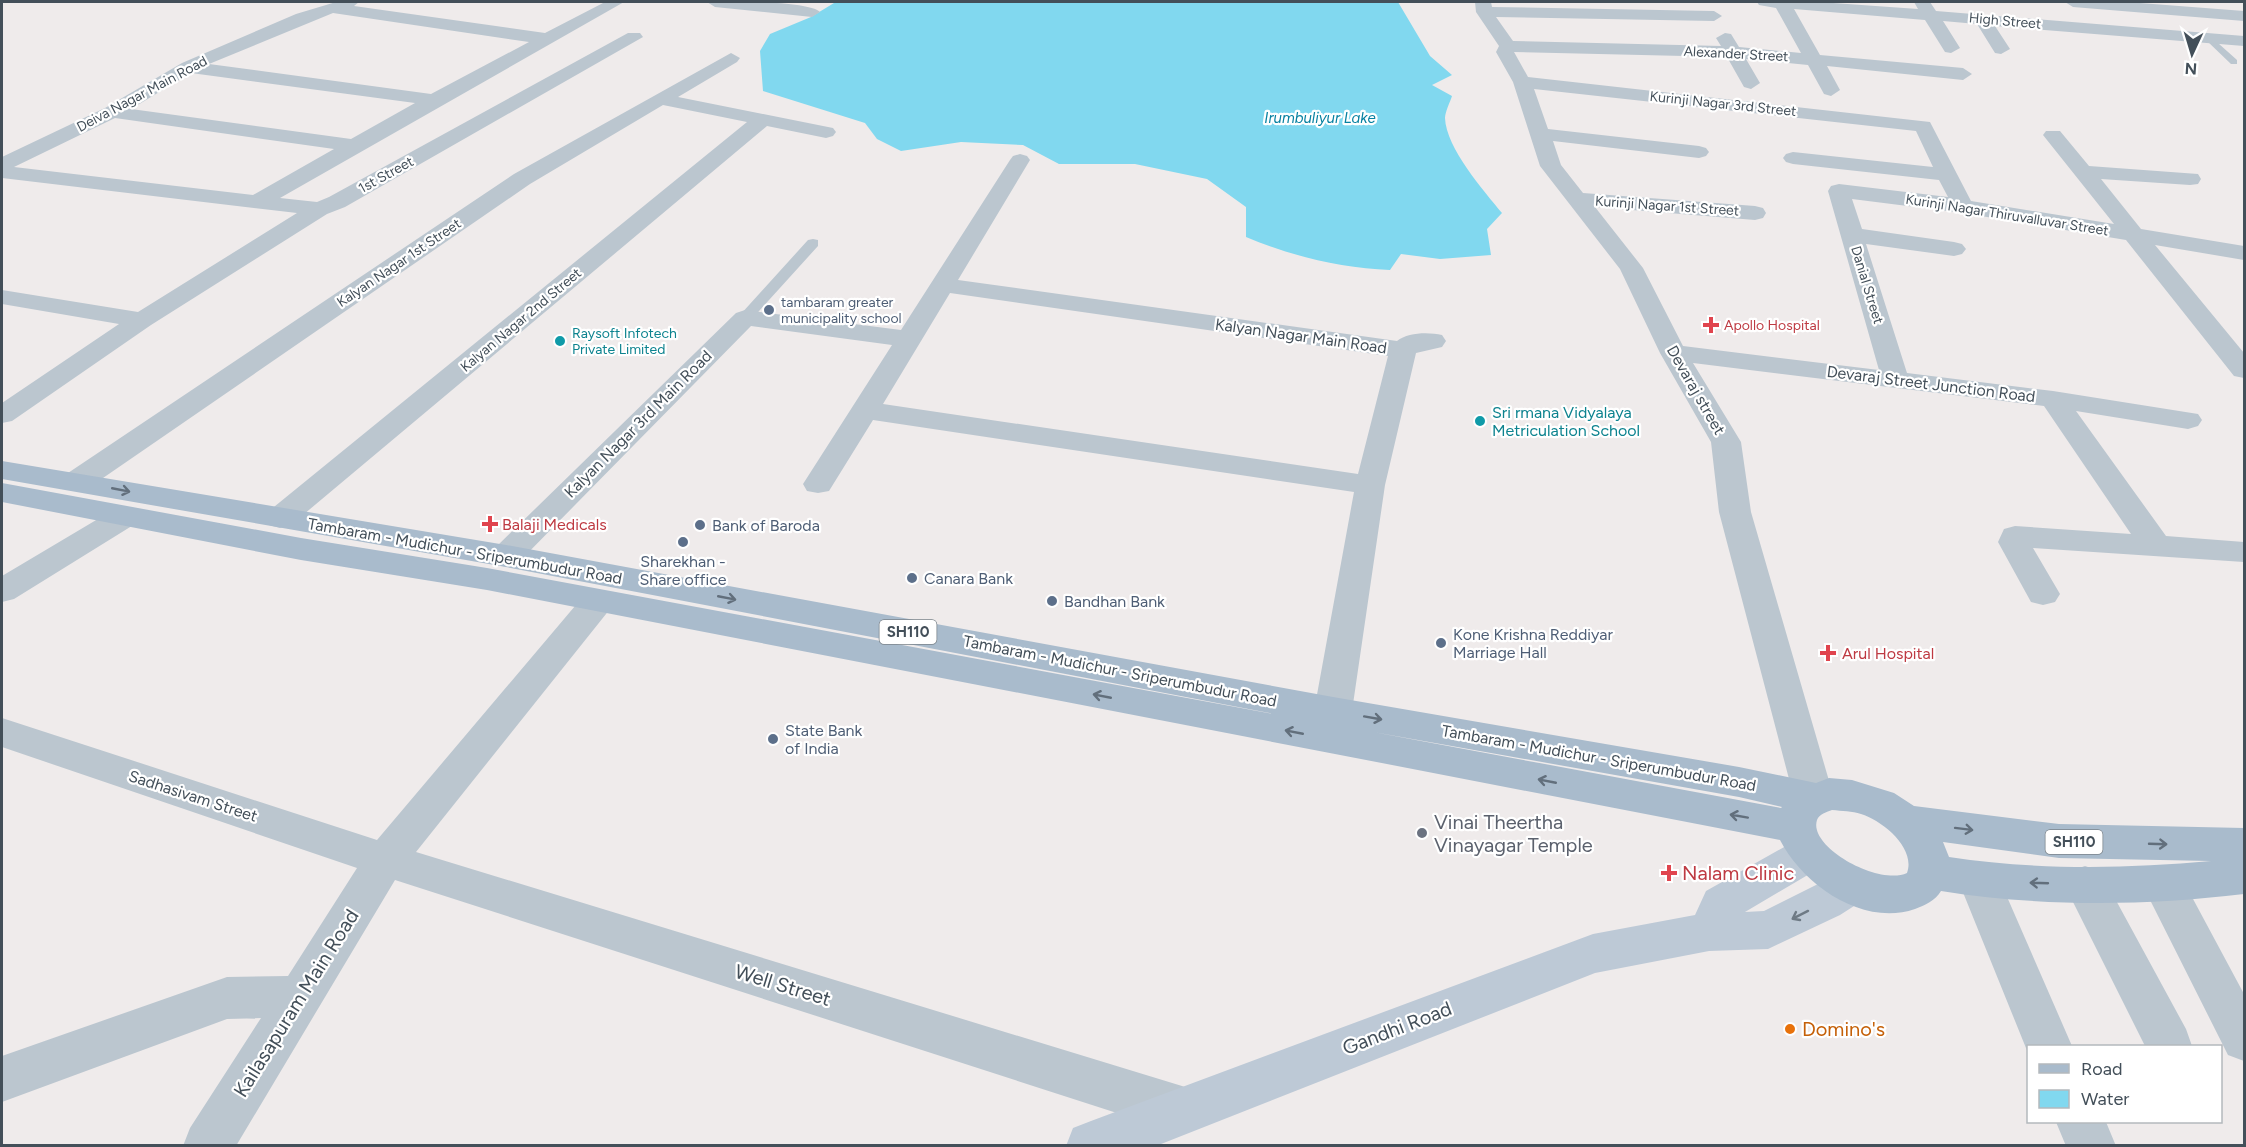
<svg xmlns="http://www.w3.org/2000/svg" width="2246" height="1147" font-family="Figtree,sans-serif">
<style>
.water{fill:#81d8ef}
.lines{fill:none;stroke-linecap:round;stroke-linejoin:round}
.lane{fill:#bbc6cf;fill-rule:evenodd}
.street{fill:#bbc6cf;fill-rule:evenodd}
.secondary{fill:#bdc9d6;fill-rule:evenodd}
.primary{fill:#a9bbcc;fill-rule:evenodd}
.oneway{stroke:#626f7c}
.oneway2{stroke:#6e7a85}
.service-dot{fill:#5c6f8a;stroke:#fff;stroke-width:2}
.health-dot{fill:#e0444e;stroke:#fff;stroke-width:2}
.culture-dot{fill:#0f9aa8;stroke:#fff;stroke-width:2}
.worship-dot{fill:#6b7280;stroke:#fff;stroke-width:2}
.food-dot{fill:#e8710a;stroke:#fff;stroke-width:2}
.labels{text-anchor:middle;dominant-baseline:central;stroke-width:4.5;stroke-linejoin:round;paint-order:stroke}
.far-street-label{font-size:14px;fill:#434f59;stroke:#fff}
.far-service-label{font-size:14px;fill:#4e5e75;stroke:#fff;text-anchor:start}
.far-health-label{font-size:14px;fill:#be3a42;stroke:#fff;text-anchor:start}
.far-culture-label{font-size:14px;fill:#0d838f;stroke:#fff;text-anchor:start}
.far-water-label{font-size:15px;font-style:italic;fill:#0781a1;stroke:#fff}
.shield{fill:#fff;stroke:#7b848b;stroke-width:1.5}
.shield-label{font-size:15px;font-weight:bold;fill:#434f59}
.street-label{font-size:16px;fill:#434f59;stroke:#fff}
.culture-label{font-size:16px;fill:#0d838f;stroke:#fff;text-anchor:start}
.health-label{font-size:16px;fill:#be3a42;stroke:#fff;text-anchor:start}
.service-label{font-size:16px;fill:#4e5e75;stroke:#fff;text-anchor:start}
.near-worship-label{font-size:20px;fill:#5b616d;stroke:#fff;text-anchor:start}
.near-health-label{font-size:20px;fill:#be3a42;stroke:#fff;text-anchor:start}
.near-street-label{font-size:20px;fill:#434f59;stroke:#fff}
.near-food-label{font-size:20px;fill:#c56008;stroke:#fff;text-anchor:start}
</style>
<rect width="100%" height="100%" fill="#efebeb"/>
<path class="water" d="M834,3L1398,2L1430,56L1452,75L1432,85L1452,96C1450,102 1445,112 1445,118C1446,148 1484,191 1502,213L1487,229L1491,255L1440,259L1401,254L1390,270C1341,268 1291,256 1246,237V207L1207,179L1135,164H1059L1023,145L961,142L901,151L877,139L865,123L763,91L760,51L770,34L811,17Z"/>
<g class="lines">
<path class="lane" d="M2209,35L2237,60V64H2231L2206,40L2204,38Z
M813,239L818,240V246L750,321H740V315L808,240Z"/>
<path class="street" d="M336,2H359L354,6L545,33L605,2H624L280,198L317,202L329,197L628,33H640L643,37L345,207L327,214L151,325L12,421L2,423V403L119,324L2,304V290L138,312L297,213L2,178V157L105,108L182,63L296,14ZM333,13L529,42L431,94L209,64ZM191,73L415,103L351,139L131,109ZM115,118L334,149L253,195L14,167Z
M707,2C724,0 811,1 820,12L812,17L715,7Z
M1475,2H1491L1492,7L1714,11L1722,16L1714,21L1496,17L1513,41L1721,46L1716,38L1725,33L1731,34L1739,47L1801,53L1776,8L1759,5L1757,2H1819L1918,9L1914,2H1930L1936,11L2244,36V46L1995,26L2010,49L2001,54L1995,53L1977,24L1943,21L1960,48L1951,53L1945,52L1925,20L1794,9L1820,55L1963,68L1972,74L1963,80L1827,66L1840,90L1831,96L1824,94L1808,65L1746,59L1760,83L1751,89L1744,87L1727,57L1514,52L1528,77L1930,122L1971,201L2114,224L2043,135L2046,131H2060L2089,166L2198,174L2201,179L2198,184L2190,185L2101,179L2141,229L2244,246V260L2155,245L2244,353V378L2234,376L2126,240L1963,213L1852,199L1862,229L1954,242L1962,244L1966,249L1962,254L1954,256L1866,244L1907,373L2053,391L2198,414L2202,420L2198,426L2188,429L2076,411L2166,536L2244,542V562L2033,548L2060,594L2055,602L2043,605L2031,602L1998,542L2004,529L2015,526L2131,534L2044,406L1693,363L1741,442L1751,512L1834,798L1828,809L1814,814L1800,809L1794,798L1719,512L1711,442L1660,353L1620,269L1540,166L1513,82L1496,52L1499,46L1476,12ZM1534,89L1916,131L1933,167L1793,152L1786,154L1783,158L1786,162L1793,164L1939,180L1948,197L1839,184L1831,186L1828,191L1879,370L1683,346L1643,268L1595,207L1755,220L1763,218L1766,213L1763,208L1755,206L1583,193L1561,165L1553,141L1699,158L1706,156L1709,152L1706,148L1699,146L1548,129Z
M2065,2H2127L2244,11V21L2073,7Z
M731,53L740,58L737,62L678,97L833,128L836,132L833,136L826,138L767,126L291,525L280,528L269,525L264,518L269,511L747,122L663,105L530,184L87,489L76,491L65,489L61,482L65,475L514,174Z
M1020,154L1027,156L1030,160L958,280L1397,341C1408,332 1429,332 1442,335L1446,341L1442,347L1416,353L1385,485L1352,711L1346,721L1333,725L1320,721L1314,711L1354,492L873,420L829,491L818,493L807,491L803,484L892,345L751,326L517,564L506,567L495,564L490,556L495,548L736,313L745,310L901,330L1010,160L1013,156ZM950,293L1388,356L1358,474L883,404Z
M124,507L135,510L140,517L135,524L14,599L2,602V576L113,510Z
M598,589L610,593L615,601L610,609L416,852L1182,1086L1199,1093L1206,1110L1199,1127L1182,1134L395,880L236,1146H183L190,1128L261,1018L227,1019L2,1102V1056L227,977L288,976L357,868L2,747V718L377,840L586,593Z
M1979,862L1994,867L2072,1046H2028V1053L1958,880L1964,867Z
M2085,866L2100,871L2186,1029L2192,1046H2145L2064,884L2070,871Z
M2163,866L2178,871L2244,994V1061L2228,1055L2142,884L2148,871Z
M2056,1122H2106L2116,1146H2066Z"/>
<path class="secondary" d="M1808,837L1823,842L1829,854L1823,866L1745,912L1764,911L1850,868L1865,873L1871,886L1865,899L1840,915L1768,949L1709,951L1595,973L1156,1146H1066L1073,1128L1091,1121L1593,934L1695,915L1706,891L1793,842Z"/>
<path class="primary" d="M2,461L506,545L1333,697L1739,767L1816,783L1829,778L1852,780L1894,793L1914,806L2059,824L2244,828V894C2144,906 2041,907 1941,891C1935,901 1925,905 1915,909C1863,927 1803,885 1780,840L487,590L301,560L2,502V483L301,538L487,568L1290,717L506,567L2,479ZM1373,732L1739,797L1782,807L1781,808ZM1832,810C1842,811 1852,811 1861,814C1883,821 1916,848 1907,873C1879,886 1808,847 1817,820C1819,814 1827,812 1832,810ZM1943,842L2059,858L2211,861C2124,869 2035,870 1949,857Z"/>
</g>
<defs><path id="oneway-shaft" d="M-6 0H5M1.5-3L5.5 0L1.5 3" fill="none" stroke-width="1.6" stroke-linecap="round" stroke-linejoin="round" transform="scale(1.5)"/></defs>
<g class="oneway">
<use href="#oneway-shaft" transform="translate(121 490) rotate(11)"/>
<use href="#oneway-shaft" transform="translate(727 598) rotate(11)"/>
<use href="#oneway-shaft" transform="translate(1102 696) rotate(-169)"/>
<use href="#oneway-shaft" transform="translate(1373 718) rotate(10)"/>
<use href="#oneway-shaft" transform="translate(1294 732) rotate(-169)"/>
<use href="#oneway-shaft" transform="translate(1547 781) rotate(-169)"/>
<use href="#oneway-shaft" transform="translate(1739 816) rotate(-170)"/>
<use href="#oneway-shaft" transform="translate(1964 829) rotate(7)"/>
<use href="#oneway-shaft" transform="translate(2158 844) rotate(2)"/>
<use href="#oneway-shaft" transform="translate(2039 883) rotate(-178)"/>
</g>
<use class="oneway2" href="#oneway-shaft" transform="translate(1800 915) rotate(153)"/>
<g class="service-dot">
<circle cx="769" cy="310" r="6"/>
<circle cx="700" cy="525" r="6"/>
<circle cx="683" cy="542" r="6"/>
<circle cx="912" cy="578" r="6"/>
<circle cx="1052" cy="601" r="6"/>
<circle cx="1441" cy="643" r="6"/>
<circle cx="773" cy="739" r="6"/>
</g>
<g class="health-dot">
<path d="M1708 316h6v6h6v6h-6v6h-6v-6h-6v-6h6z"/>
<path d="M487 515h6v6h6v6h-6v6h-6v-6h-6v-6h6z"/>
<path d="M1825 644h6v6h6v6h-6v6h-6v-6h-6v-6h6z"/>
<path d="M1666 864h6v6h6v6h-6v6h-6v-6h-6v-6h6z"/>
</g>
<g class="culture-dot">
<circle cx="560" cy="341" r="6"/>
<circle cx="1480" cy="421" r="6"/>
</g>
<circle class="worship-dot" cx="1422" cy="833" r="6"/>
<circle class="food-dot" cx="1790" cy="1029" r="6"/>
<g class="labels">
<g class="far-street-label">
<text transform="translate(2005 21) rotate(5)">High Street</text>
<text transform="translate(1736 54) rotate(3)">Alexander Street</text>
<text transform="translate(142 94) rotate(-28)">Deiva Nagar Main Road</text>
<text transform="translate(1723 104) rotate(6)">Kurinji Nagar 3rd Street</text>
<text transform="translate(386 175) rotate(-29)">1st Street</text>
<text transform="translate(1667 206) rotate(4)">Kurinji Nagar 1st Street</text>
<text transform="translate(2007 215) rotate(9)">Kurinji Nagar Thiruvalluvar Street</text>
<text transform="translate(399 263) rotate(-34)">Kalyan Nagar 1st Street</text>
<text transform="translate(1867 285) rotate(73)">Danial Street</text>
<text transform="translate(521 320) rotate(-40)">Kalyan Nagar 2nd Street</text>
</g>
<g class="far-service-label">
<text x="781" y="302">tambaram greater<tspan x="781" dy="16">municipality school</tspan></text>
</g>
<g class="far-health-label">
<text x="1724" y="325">Apollo Hospital</text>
</g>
<g class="far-culture-label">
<text x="572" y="333">Raysoft Infotech<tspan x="572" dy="16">Private Limited</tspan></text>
</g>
<g class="far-water-label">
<text x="1320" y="118">Irumbuliyur Lake</text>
</g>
<g class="shield">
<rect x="879.5" y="620" width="57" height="24" rx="4.5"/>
<rect x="2045.5" y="830" width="57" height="24" rx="4.5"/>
</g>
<g class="shield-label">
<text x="908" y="632">SH110</text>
<text x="2074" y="842">SH110</text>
</g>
<g class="street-label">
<text transform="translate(1301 336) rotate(8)">Kalyan Nagar Main Road</text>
<text transform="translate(1931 384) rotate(7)">Devaraj Street Junction Road</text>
<text transform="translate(1696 390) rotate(60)">Devaraj street</text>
<text transform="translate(638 424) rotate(-45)">Kalyan Nagar 3rd Main Road</text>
<text transform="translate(465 551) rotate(10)">Tambaram - Mudichur - Sriperumbudur Road</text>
<text transform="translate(1120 671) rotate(11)">Tambaram - Mudichur - Sriperumbudur Road</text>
<text transform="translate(1599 758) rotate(10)">Tambaram - Mudichur - Sriperumbudur Road</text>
<text transform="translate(193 796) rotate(18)">Sadhasivam Street</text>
</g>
<g class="culture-label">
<text x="1492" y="412">Sri rmana Vidyalaya<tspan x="1492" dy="18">Metriculation School</tspan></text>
</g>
<g class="health-label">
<text x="502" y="524">Balaji Medicals</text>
<text x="1842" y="653">Arul Hospital</text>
</g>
<g class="service-label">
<text x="712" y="525">Bank of Baroda</text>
<text x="683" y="561" text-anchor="middle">Sharekhan -<tspan x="683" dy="18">Share office</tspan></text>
<text x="924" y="578">Canara Bank</text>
<text x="1064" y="601">Bandhan Bank</text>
<text x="1453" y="634">Kone Krishna Reddiyar<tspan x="1453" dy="18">Marriage Hall</tspan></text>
<text x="785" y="730">State Bank<tspan x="785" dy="18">of India</tspan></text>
</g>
<g class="near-worship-label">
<text x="1434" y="822">Vinai Theertha<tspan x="1434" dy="23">Vinayagar Temple</tspan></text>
</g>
<g class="near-health-label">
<text x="1682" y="873">Nalam Clinic</text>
</g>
<g class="near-street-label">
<text transform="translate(783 985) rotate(17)">Well Street</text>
<text transform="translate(296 1003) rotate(-58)">Kailasapuram Main Road</text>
<text transform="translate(1397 1028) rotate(-21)">Gandhi Road</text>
</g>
<g class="near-food-label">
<text x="1802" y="1029">Domino's</text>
</g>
</g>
<rect width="2246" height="1147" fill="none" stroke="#434f59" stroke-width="6"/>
<rect x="2027" y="1045" width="195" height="78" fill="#ffffff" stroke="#b4b9bd" stroke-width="1.5"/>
<rect x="2039" y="1064" width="30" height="9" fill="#a9bbcc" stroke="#b4b9bd" stroke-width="1.5"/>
<text x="2081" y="1075" font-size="18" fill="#434f59">Road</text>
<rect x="2039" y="1090" width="30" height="18" fill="#81d8ef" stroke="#b4b9bd" stroke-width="1.5"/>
<text x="2081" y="1105" font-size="18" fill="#434f59">Water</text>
<g transform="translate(2192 54) rotate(184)" stroke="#ffffff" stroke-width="4.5" paint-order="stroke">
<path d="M0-4.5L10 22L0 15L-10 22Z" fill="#434f59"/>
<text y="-9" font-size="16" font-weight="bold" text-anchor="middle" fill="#434f59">N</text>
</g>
</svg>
